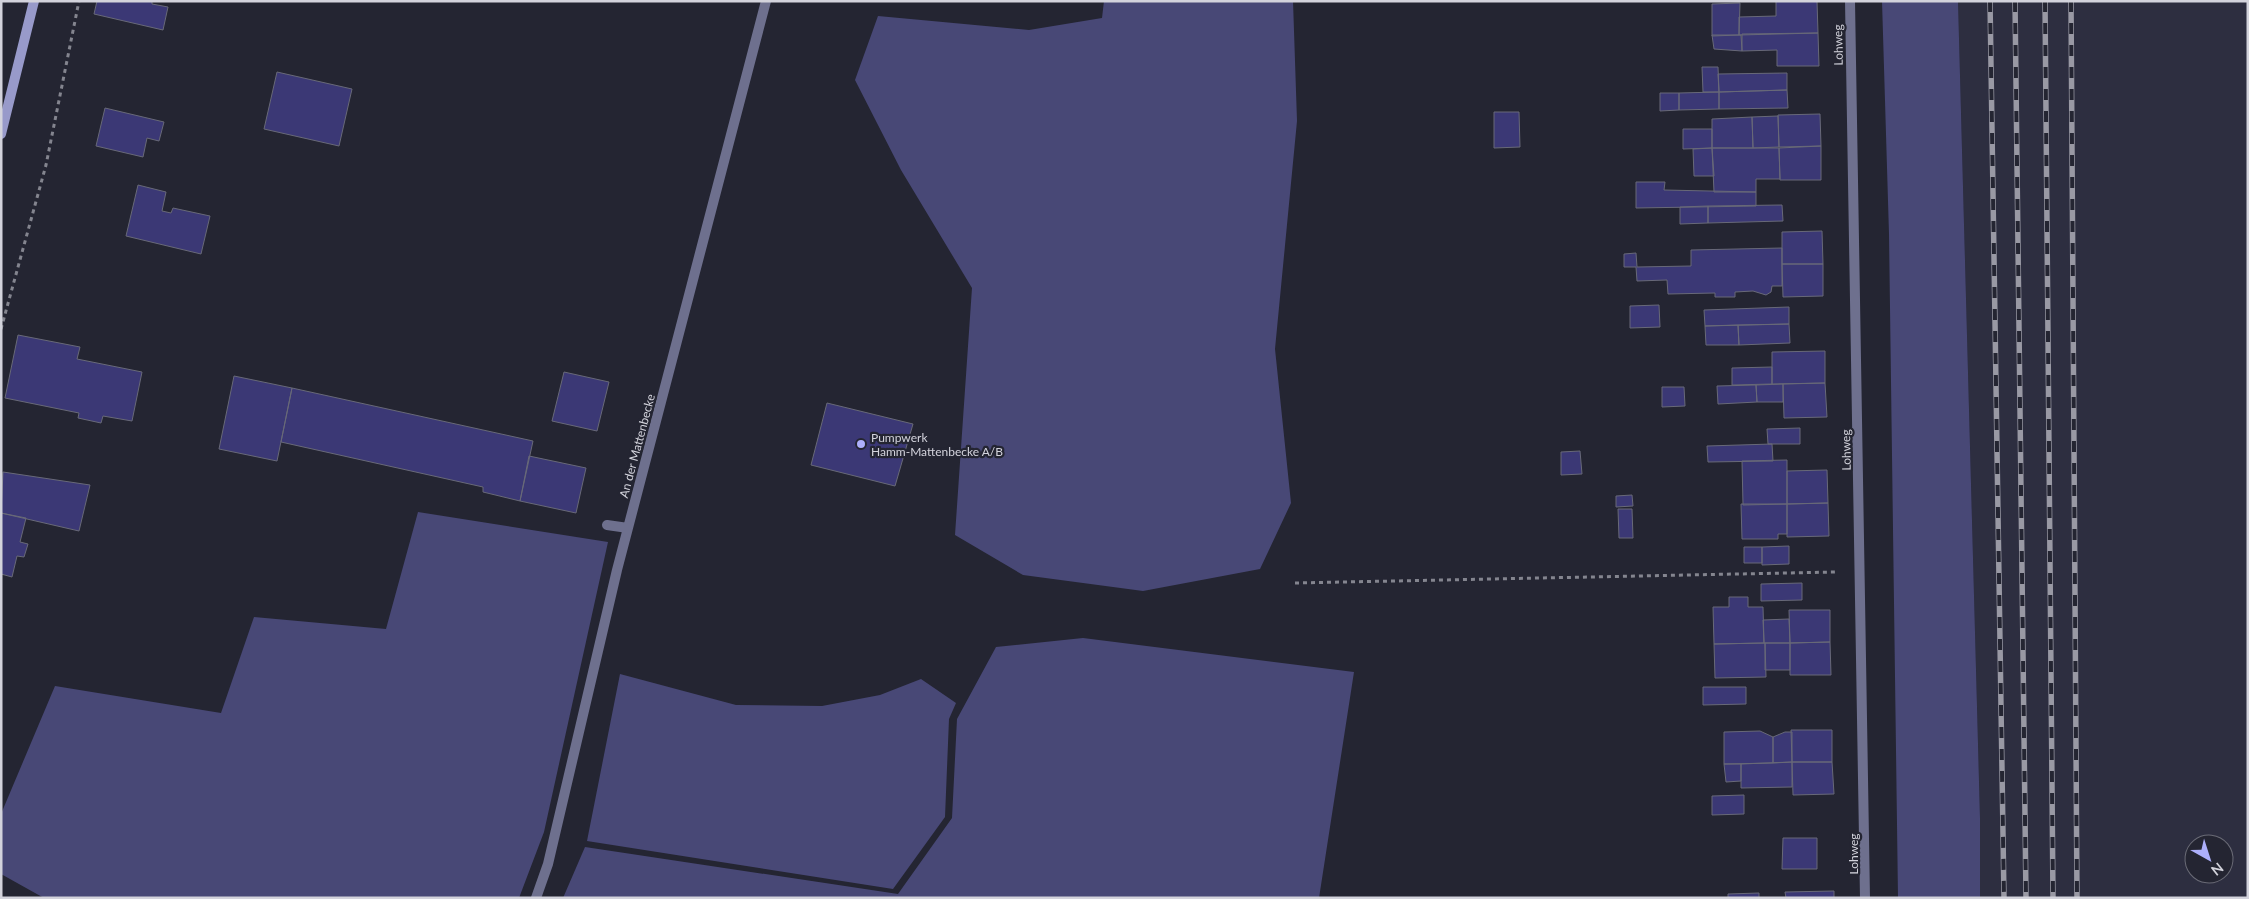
<svg xmlns="http://www.w3.org/2000/svg" width="2249" height="899" font-family="Lato,sans-serif">
<style>
.built{fill:#2d2e40;fill-rule:evenodd}
.green{fill:#484876}
.building{fill:#3b3875;stroke:#686978}
.lines{fill:none;stroke-linecap:round;stroke-linejoin:round}
.path{stroke:#84858f;stroke-width:3;stroke-dasharray:4 4;stroke-linecap:butt}
.lane{stroke:#6e708e;stroke-width:10}
.street{stroke:#6e708e;stroke-width:10}
.secondary{stroke:#989aca;stroke-width:10}
.rail-casing{stroke:#9999a4;stroke-width:5.5}
.rail{stroke:#242532;stroke-width:4;stroke-dasharray:11;stroke-linecap:butt}
.poi-dot{fill:#adaffb;stroke:#242532;stroke-width:2}
.labels{text-anchor:middle;dominant-baseline:central;stroke-width:4.5;stroke-linejoin:round;paint-order:stroke}
.street-label{font-size:12px;fill:#d3d3dc;stroke:#242532}
.poi-label{font-size:12px;fill:#d3d3dc;stroke:#242532;text-anchor:start}
</style>
<rect width="100%" height="100%" fill="#242532"/>
<path class="built" d="M1958,1H2248V898H1980V818ZM2194,844H2224V874H2194Z"/>
<path class="green" d="M1104,1H1293L1297,121L1275,349L1291,503L1260,569L1143,591L1023,575L955,535L972,288L901,170L855,80L878,16L1029,30L1102,18Z
M1882,1H1958L1980,818V898H1898L1889,234Z
M418,512L608,542L544,832L519,898H44L1,874V814L55,686L221,713L254,617L386,629Z
M1083,638L1354,672L1319,898H563L585,847L898,894L952,818L957,719L996,647Z
M620,674L736,705L822,706L880,695L921,679L956,703L949,719L945,817L893,889L587,841Z"/>
<path class="building" d="M97,1H152V4L168,7L163,30L94,14Z
M1776,1H1817L1818,33L1739,35V17L1776,16Z
M1740,3L1739,35L1712,36V4Z
M1818,33L1819,66H1777V50L1742,51V34Z
M1712,35H1741L1742,51L1714,49Z
M1702,67H1718L1719,92H1703Z
M277,72L352,89L339,146L264,129Z
M1787,73V90L1719,92L1718,74Z
M1787,90L1788,108L1719,109V92Z
M1719,92V109L1679,110V93Z
M1660,93H1679V110L1660,111Z
M105,108L164,122L159,141L147,138L143,157L96,146Z
M1494,112H1519L1520,147L1494,148Z
M1820,114L1821,146L1779,147L1778,115Z
M1778,116L1779,147L1753,148L1752,117Z
M1752,117L1753,148H1712V119Z
M1683,129H1712V148L1683,149Z
M1821,146V180H1780L1779,148Z
M1712,148H1779L1780,179H1756V192H1714Z
M1712,148L1714,176H1694L1693,149Z
M1636,182H1665L1664,190L1756,192V206L1636,208Z
M138,185L166,192L162,211L171,213L173,208L210,216L201,254L126,236Z
M1782,205L1783,221L1708,223V206Z
M1708,206V223L1680,224V207Z
M1822,231L1823,264H1782V232Z
M1782,248V286H1772L1771,292L1766,295L1753,291L1735,292V297H1715V293L1668,294L1667,280L1637,281L1636,267H1624V254L1636,253L1637,267L1691,266V250Z
M1782,264H1823V296L1783,297Z
M1659,305L1660,327L1630,328V306Z
M1789,307V324L1705,326L1704,310Z
M1789,324L1790,343L1739,345L1738,325Z
M1738,325L1739,345H1706L1705,326Z
M18,335L80,347L77,359L142,372L132,421L103,416L101,423L78,418L79,413L5,398Z
M1825,351V383L1772,384V352Z
M1772,367V384L1732,385V368Z
M564,372L609,382L597,431L552,421Z
M234,376L292,388L277,461L219,449Z
M1825,383L1827,417L1784,418L1783,384Z
M1783,384V402H1757L1756,385Z
M1756,385L1757,402L1718,404L1717,386Z
M1662,387H1684L1685,406L1662,407Z
M292,388L533,441L520,501L483,492V487L281,442Z
M827,403L913,424L895,486L811,465Z
M1800,428V444H1768L1767,429Z
M1772,444L1773,461L1708,462L1707,446Z
M1580,451L1582,474L1561,475V452Z
M529,456L586,468L576,513L520,501Z
M1787,460V504L1743,505L1742,461Z
M1827,470L1828,503L1787,504V471Z
M3,472L90,485L79,531L1,513Z
M1632,495L1633,506L1616,507V496Z
M1828,503L1829,536L1787,537V504Z
M1741,504H1787V534H1778V539H1742Z
M1618,509H1632L1633,538H1619Z
M1,513L26,518L20,542L28,544L24,557L17,556L12,577L1,574Z
M1789,546V564L1762,565V547Z
M1744,547H1762V563H1744Z
M1802,583V600L1761,601V584Z
M1729,597H1748V607H1763L1764,643L1714,644L1713,607H1729Z
M1789,610H1830V642L1790,643Z
M1789,619L1790,643H1764L1763,620Z
M1830,642L1831,675H1790V643Z
M1765,643H1790V670H1765Z
M1765,643L1766,677L1715,678L1714,644Z
M1703,687H1746V704L1703,705Z
M1791,730H1832V762H1792Z
M1760,731L1773,737V763L1724,764V732Z
M1785,732H1792V762L1773,763V737Z
M1792,762V787L1741,788V764Z
M1792,762H1832L1834,794L1793,795Z
M1724,764H1741V781L1726,782Z
M1744,795V814L1712,815V796Z
M1783,838H1817V869H1782Z
M1834,891V898H1786L1785,892Z
M1759,893V898H1728V894Z"/>
<g class="lines">
<path class="path" d="M1,329L46,165L79,1
M1295,583L1835,572"/>
<path class="lane" d="M607,525L628,528
M536,898L548,864L617,570L766,1"/>
<path class="street" d="M1850,1L1865,898"/>
<path class="secondary" d="M1,134L34,1"/>
<g class="rail-casing">
<path id="rail" d="M1990,1L2004,898
M2015,1L2026,898
M2045,1L2053,898
M2071,1L2077,898"/>
</g>
<use href="#rail" class="rail"/>
</g>
<circle class="poi-dot" cx="861" cy="444" r="5"/>
<g class="labels">
<g class="street-label">
<text transform="translate(1838 45) rotate(-91)">Lohweg</text>
<text transform="translate(637 446) rotate(-75)">An der Mattenbecke</text>
<text transform="translate(1846 450) rotate(-91)">Lohweg</text>
<text transform="translate(1853 854) rotate(-90)">Lohweg</text>
</g>
<g class="poi-label">
<text x="871" y="437">Pumpwerk<tspan x="871" dy="14">Hamm-Mattenbecke A/B</tspan></text>
</g>
</g>
<rect width="2249" height="899" fill="none" stroke="#d3d3dc" stroke-width="5"/>
<g transform="translate(2209 859) rotate(141)"><circle r="24" fill="#242532" stroke="#6a6b76"/>
<path d="M0-4L9 19L0 12L-9 19Z" fill="#adaffb"/>
<text y="-8" font-size="14" font-weight="bold" text-anchor="middle" fill="#d3d3dc">N</text>
</g>
</svg>
